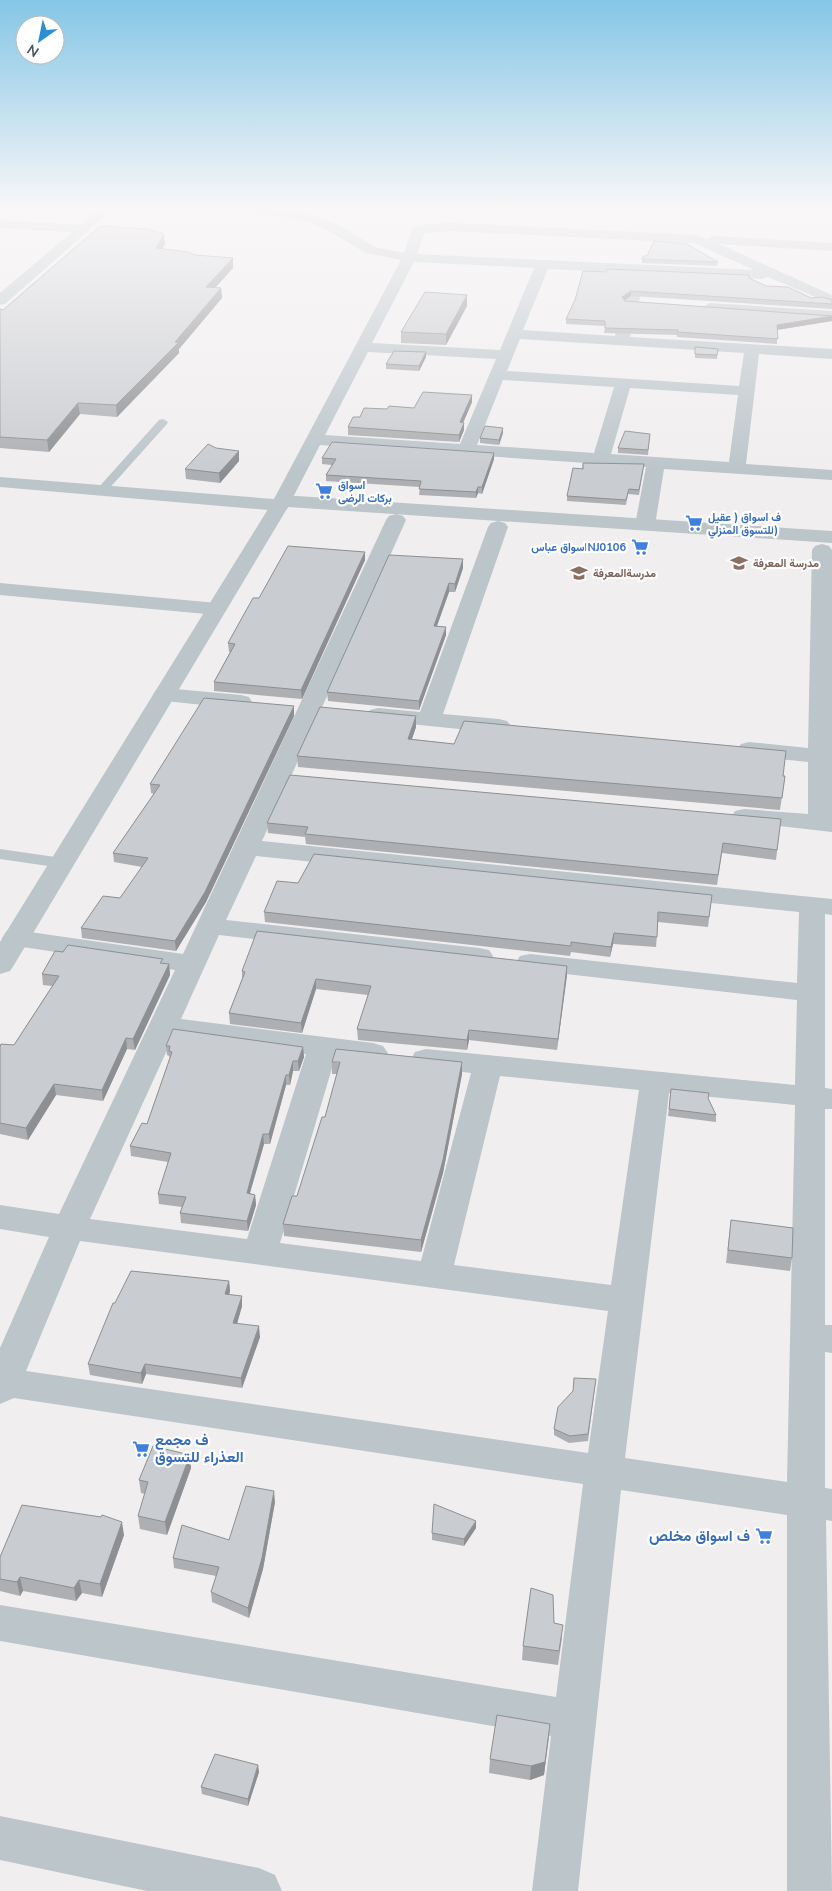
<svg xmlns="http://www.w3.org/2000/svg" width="832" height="1891" font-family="'Nunito Sans',Vazirmatn,sans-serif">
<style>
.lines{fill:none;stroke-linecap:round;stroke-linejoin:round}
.service{fill:#bbc5ca;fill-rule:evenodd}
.minor{fill:#bbc5ca;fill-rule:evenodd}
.tertiary{fill:#bbc5ca;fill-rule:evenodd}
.wall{fill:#adafb3}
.shaded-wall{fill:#8d8f92}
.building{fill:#c9ccd0;stroke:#8d8f92}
.labels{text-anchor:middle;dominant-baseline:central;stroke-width:4.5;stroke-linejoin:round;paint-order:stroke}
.far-shop-label{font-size:11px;font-weight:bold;fill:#366cbe;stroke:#fff;text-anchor:start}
.far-education-label{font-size:11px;font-weight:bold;fill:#785e54;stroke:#fff;text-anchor:start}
.near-shop-label{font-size:15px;font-weight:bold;fill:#366cbe;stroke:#fff;text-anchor:start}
</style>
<rect width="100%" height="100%" fill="#f1eeef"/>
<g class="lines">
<path class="service" d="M163,419L168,422L167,424L106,492H98V488L159,420Z
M0,849L62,858L70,863L62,868L0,859Z"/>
<path class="minor" d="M100,208H114L5,304L0,305V293L72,232L0,228V220L81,225Z
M223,208H276L313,215L339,225L375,247L404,253L413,228L428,224L452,223L696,235L707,239L713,236L832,243V251L719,244L832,295V304L768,277L762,279L646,274L630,337L832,349V359L759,354L746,464L832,470V480L664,469L655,525L652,529H638L635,525L646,467L320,445L289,505L287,509L280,511L0,487V477L274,499L401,260L366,253L329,231L309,222L266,214L229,212ZM452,231L694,243L754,270L417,254L424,233ZM414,262L534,268L500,350L372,343ZM548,269L632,273L615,336L523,330ZM520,339L744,353L739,386L507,371ZM368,352L496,359L460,444L325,435ZM503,380L614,387L594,453L477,445ZM630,388L738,395L729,462L611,454Z
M710,303L832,311V319L705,310L703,307Z
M396,514L403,516L406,520L262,841L832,899V915L825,914V1088L832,1089V1109H825V1325H832V1353L825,1352V1488L832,1489V1521L826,1520L832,1891H787V1515L621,1490L578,1891H532L551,1736L0,1641V1605L556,1697L583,1484L14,1398L0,1404V1348L49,1237L0,1229V1205L59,1214L175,970L16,946L6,944L2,938L6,932L16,930L183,954L386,520L389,516ZM256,856L799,912L797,983L530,954L520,956L516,962L520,968L530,970L797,1000L795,1085L426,1049L415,1052L411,1059L415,1066L471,1073L421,1261L280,1243L335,1058L373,1063L383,1060L388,1053L383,1046L373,1043L181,1019L219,935L479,964L489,962L493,956L489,950L479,948L226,920ZM173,1037L306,1054L247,1239L90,1219ZM500,1076L639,1090L611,1285L454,1265ZM669,1093L795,1105L787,1482L625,1458ZM80,1241L608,1311L588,1453L26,1371Z
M498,521L505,523L508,527L443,714L499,719L507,721L511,726L507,731L499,733L370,720L367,715L370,710L378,708L420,712L488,527L491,523Z
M822,544L829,546L832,550V832L735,821L732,816L735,811L744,809L808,814V762L749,756L741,754L737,749L741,744L749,742L808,748L812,550L815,546Z
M0,583L217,603L224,605L227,609L224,613L217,615L0,595Z
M164,688L241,695L249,697L252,702L249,707L241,709L156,700L153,695L156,690Z
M0,1816L259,1868L275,1875L282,1891H147L0,1860Z"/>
<path class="tertiary" d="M282,495L832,531V543L288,507L14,965L10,971L0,974V942L273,501L275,497Z"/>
</g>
<path class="wall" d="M165,244L162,249L233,268L215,288H221L222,298L179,349V353L117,417L80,414L49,452L0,448V309L3,310Z
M642,259L718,262L717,266L642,263Z
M583,271L749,278L766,286L811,298L832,300V309L631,296L624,300L625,301L832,316V321L777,330V344L677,337V335L604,333L605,326L566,324V319L575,300Z
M467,295V306L446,345L401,343V332Z
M695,347L718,349L717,359L695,358Z
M426,357L419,371L386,369V364Z
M472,395V402L463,423H464V430L459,442L348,435V427L360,417L387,409L414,408Z
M503,428V433L499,445L480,443V438Z
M650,434L648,455L618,453V448Z
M216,448L239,451V461L220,483L186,479L185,469Z
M322,458L494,459L482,494L478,493L476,498L419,495L420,487L326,481V475L332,465L322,464Z
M583,463L644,464L639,495L628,494L626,505L567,501V496L582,469Z
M365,552V560L302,699L214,691V682L230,652H229L228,643L259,598Z
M463,568L455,592H449L437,626L446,635L419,710L328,701L327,692Z
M294,716L206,902L176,951L82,938L81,928L120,898L142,867L114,862L113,853L154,794L151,793L150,784Z
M416,727L412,739L454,744L785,776L780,810L298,767L297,756Z
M781,819L776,860L722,853L717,885L306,844L305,837L268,833L267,823Z
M298,883L712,895L708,927L658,922L656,947L613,944L610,957L571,952L570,956L265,922L264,912Z
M163,964H169L170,975L135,1050L127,1049L103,1101L56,1095L28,1140L0,1134V1047L14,1045L52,986L43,985L42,974Z
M567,966L557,1050L469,1040L467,1050L358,1040L357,1029L368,995L316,989L302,1033L230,1024L229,1013L242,979V971Z
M166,1046L303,1047L304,1057L299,1071H293L290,1085H286L270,1144H264L250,1193L255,1195L256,1205L248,1231L181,1223L180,1213L182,1207L159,1204L158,1194L168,1162L131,1156L130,1146L147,1124L170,1058L169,1056L167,1055Z
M332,1062L462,1074L443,1173L421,1252L284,1236L283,1224L297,1196L325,1117L337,1074H332Z
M671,1089L716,1115V1122L668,1116Z
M731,1220L792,1258L790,1271L726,1263Z
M229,1281L230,1291L229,1295L242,1306L237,1324L260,1337L242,1388L146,1374L142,1384L90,1375L88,1364L115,1303Z
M596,1379L588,1441L569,1443L554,1435V1429Z
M190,1455L191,1468L167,1535L140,1529L138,1516L145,1494L141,1493L139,1480Z
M275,1502L263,1569L249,1618L212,1602L211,1592L216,1576L174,1568L173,1558L229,1540Z
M476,1528L464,1546L432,1540V1533Z
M124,1535L102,1597L82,1593L76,1601L23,1591L20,1596L0,1591V1557Z
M554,1623L562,1638L558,1665L522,1660L523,1646Z
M549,1738L544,1775L530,1780L489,1773L490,1759Z
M259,1772L248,1806L202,1794L201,1787Z"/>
<path class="shaded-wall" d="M164,234L165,244L157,258L156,248Z
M233,258V268L207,297L206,287Z
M221,288L222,298L179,349V353L117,417L116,405L175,342Z
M631,291V296L622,302V297Z
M467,295V306L446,345V334Z
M832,316V321L776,330L777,325Z
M426,352V357L419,371V366Z
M472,395V402L460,430V422Z
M78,403L80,414L49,452L47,440Z
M464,423V430L459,442V435Z
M503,428V433L499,445V440Z
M239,451V461L220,483L219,473Z
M494,453V459L482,494V487Z
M478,487V493L476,498V492Z
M365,552V560L302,699L301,690Z
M463,559V568L455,592V584Z
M449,583V592L434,634V626Z
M446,627V635L419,710V701Z
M294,706V716L206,902L176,951L175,941Z
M416,716V727L408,750V739Z
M614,933L613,944L610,957L611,947Z
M169,964L170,975L135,1050L133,1039Z
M567,966V976L557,1050L558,1039Z
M316,979V989L302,1033L301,1023Z
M469,1030V1040L467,1050V1040Z
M126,1038L127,1049L103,1101L102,1090Z
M303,1047L304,1057L299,1071L298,1061Z
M293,1061V1071L290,1085L289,1075Z
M462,1062V1074L443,1173L421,1252V1240Z
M286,1075V1085L270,1144L269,1134Z
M54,1084L56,1095L28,1140L26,1128Z
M263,1134L264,1144L247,1203V1193Z
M255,1195L256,1205L248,1231L247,1221Z
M229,1281L230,1291L226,1305L225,1294Z
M242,1296V1306L234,1334L233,1323Z
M259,1326L260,1337L242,1388L241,1378Z
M145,1364L146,1374L142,1384L141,1373Z
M190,1455L191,1468L167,1535L165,1522Z
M274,1491L275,1502L263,1569L249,1618L248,1608Z
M476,1521V1528L464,1546V1539Z
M122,1522L124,1535L102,1597L100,1584Z
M20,1577L23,1591L20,1596L17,1582Z
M79,1580L82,1593L76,1601L74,1588Z
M550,1724L544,1775L530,1780L531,1766Z
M258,1765L259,1772L248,1806V1799Z"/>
<path class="building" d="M100,226L148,229L164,234L156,248L188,252L195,255L233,258L206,287L221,288L175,342L178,343L116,405L78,403L47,440L0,437V309L3,310Z
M654,241L687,244L718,262L642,259L643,256H647Z
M607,269L749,275V278L766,286L788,287L811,298L822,297L832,300V304L631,291L622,297L625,301L832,316L777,325L778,339L677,332L678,330L605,328V321L566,319L575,300L583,271L606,272Z
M425,292L467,295L446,334L401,332Z
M695,347L718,349L717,355L695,354Z
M394,351L426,352L419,366L386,364Z
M423,392L472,395L460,422L464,423L459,435L348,427L353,417H360L364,408L387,409L389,406L414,408Z
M485,426L503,428L499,440L480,438Z
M625,431L650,434L648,450L618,448Z
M332,442L494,453L482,487H478L476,492L419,489L421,481L326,475L336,459L322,458Z
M208,444L216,448L239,451L219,473L185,469Z
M583,463L644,464L639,490L629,489L626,500L567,496L573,468L583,469Z
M288,546L365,552L301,690L214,682L235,644L228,643L253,598H259Z
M389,555L463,559L455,584L449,583L434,626L446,627L419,701L327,692Z
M204,698L294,706L205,892L175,941L81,928L103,896L120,898L148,858L113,853L160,785L150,784Z
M320,707L416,716L408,739L454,744L464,721L786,751L783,776H785L782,798L297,756Z
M290,775L781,819L777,850L723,843L718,875L305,834L308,827L267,823Z
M314,854L712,895L709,917L658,912L657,937L614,933L611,947L571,942V946L264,912L277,881L298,883Z
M257,931L567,966L558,1039L469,1030L467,1040L357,1029L371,986L316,979L301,1023L229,1013L245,972L242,971Z
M68,945L163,959L160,963L169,964L133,1039L126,1038L102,1090L54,1084L26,1128L0,1123V1047L1,1044L14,1045L59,976L42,974L55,951L63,952Z
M173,1029L303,1047L298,1061H293L289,1075H286L269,1134H263L247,1193L255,1195L247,1221L180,1213L186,1197L158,1194L171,1153L130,1146L142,1123L147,1124L172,1052L169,1051L170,1046H166Z
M336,1049L462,1062L443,1160L421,1240L283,1224L292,1196H297L322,1117H325L340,1062H332Z
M671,1089L709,1093L708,1098L716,1115L669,1109Z
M731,1220L793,1228L792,1258L728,1250Z
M131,1271L229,1281L225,1294L242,1296L233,1323L259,1326L241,1378L145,1364L141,1373L88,1364L113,1303H115Z
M574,1378L596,1379L588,1434L570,1436L554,1429L558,1407L573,1391Z
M153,1446L190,1455L165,1522L138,1516L148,1482L139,1480Z
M246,1486L274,1491L262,1558L248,1608L211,1592L219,1567L173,1558L182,1525L229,1540Z
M434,1504L476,1521L464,1539L432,1533Z
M22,1505L101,1517L102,1515L122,1522L100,1584L79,1580L74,1588L20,1577L17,1582L0,1579V1557Z
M531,1588L553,1595L554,1623L563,1625L559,1651L523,1646Z
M497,1715L550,1724L545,1762L531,1766L490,1759Z
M215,1754L258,1765L248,1799L201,1787Z"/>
<linearGradient id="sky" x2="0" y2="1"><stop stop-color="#85c6e6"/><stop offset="0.44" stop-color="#f9f7f8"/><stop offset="1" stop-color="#f9f7f8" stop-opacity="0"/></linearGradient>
<rect width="832" height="473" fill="url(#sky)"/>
<defs>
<g id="supermarket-bare" transform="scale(1.35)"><path d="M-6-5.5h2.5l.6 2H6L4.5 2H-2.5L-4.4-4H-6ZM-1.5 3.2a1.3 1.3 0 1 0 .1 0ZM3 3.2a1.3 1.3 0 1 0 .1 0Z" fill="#3f7fe0" stroke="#fff" stroke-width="2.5" paint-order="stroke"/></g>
<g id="school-bare" transform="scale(1.35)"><path d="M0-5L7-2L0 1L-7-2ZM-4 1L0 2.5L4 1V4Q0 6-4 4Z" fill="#8d6e63" stroke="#fff" stroke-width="2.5" paint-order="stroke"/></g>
</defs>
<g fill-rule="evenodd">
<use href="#supermarket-bare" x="324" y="491"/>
<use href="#supermarket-bare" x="694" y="523"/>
<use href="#supermarket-bare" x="640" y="547"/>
<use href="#school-bare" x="739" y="563"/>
<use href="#school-bare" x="579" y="573"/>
<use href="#supermarket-bare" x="141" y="1449"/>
<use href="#supermarket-bare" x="764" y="1536"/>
</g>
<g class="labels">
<g class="far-shop-label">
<text x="338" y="485">اسواق<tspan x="338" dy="13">بركات الرضى</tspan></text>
<text x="708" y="517">ف اسواق ( عقيل<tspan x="708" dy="13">للتسوق المنزلي)</tspan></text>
<text x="626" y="547" text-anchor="end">اسواق عباسNJ0106</text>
</g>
<g class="far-education-label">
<text x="753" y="563">مدرسة المعرفة</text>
<text x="593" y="573">مدرسةالمعرفة</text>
</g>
<g class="near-shop-label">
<text x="155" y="1440">ف مجمع<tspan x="155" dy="17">العذراء للتسوق</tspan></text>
<text x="750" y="1536" text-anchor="end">ف اسواق مخلص</text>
</g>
</g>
<g transform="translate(40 40) rotate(213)"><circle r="24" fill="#ffffff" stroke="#b6bbbd"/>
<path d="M0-4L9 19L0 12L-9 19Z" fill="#2a8ecf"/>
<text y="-8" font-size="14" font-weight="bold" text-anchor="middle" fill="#48555a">N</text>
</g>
</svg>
